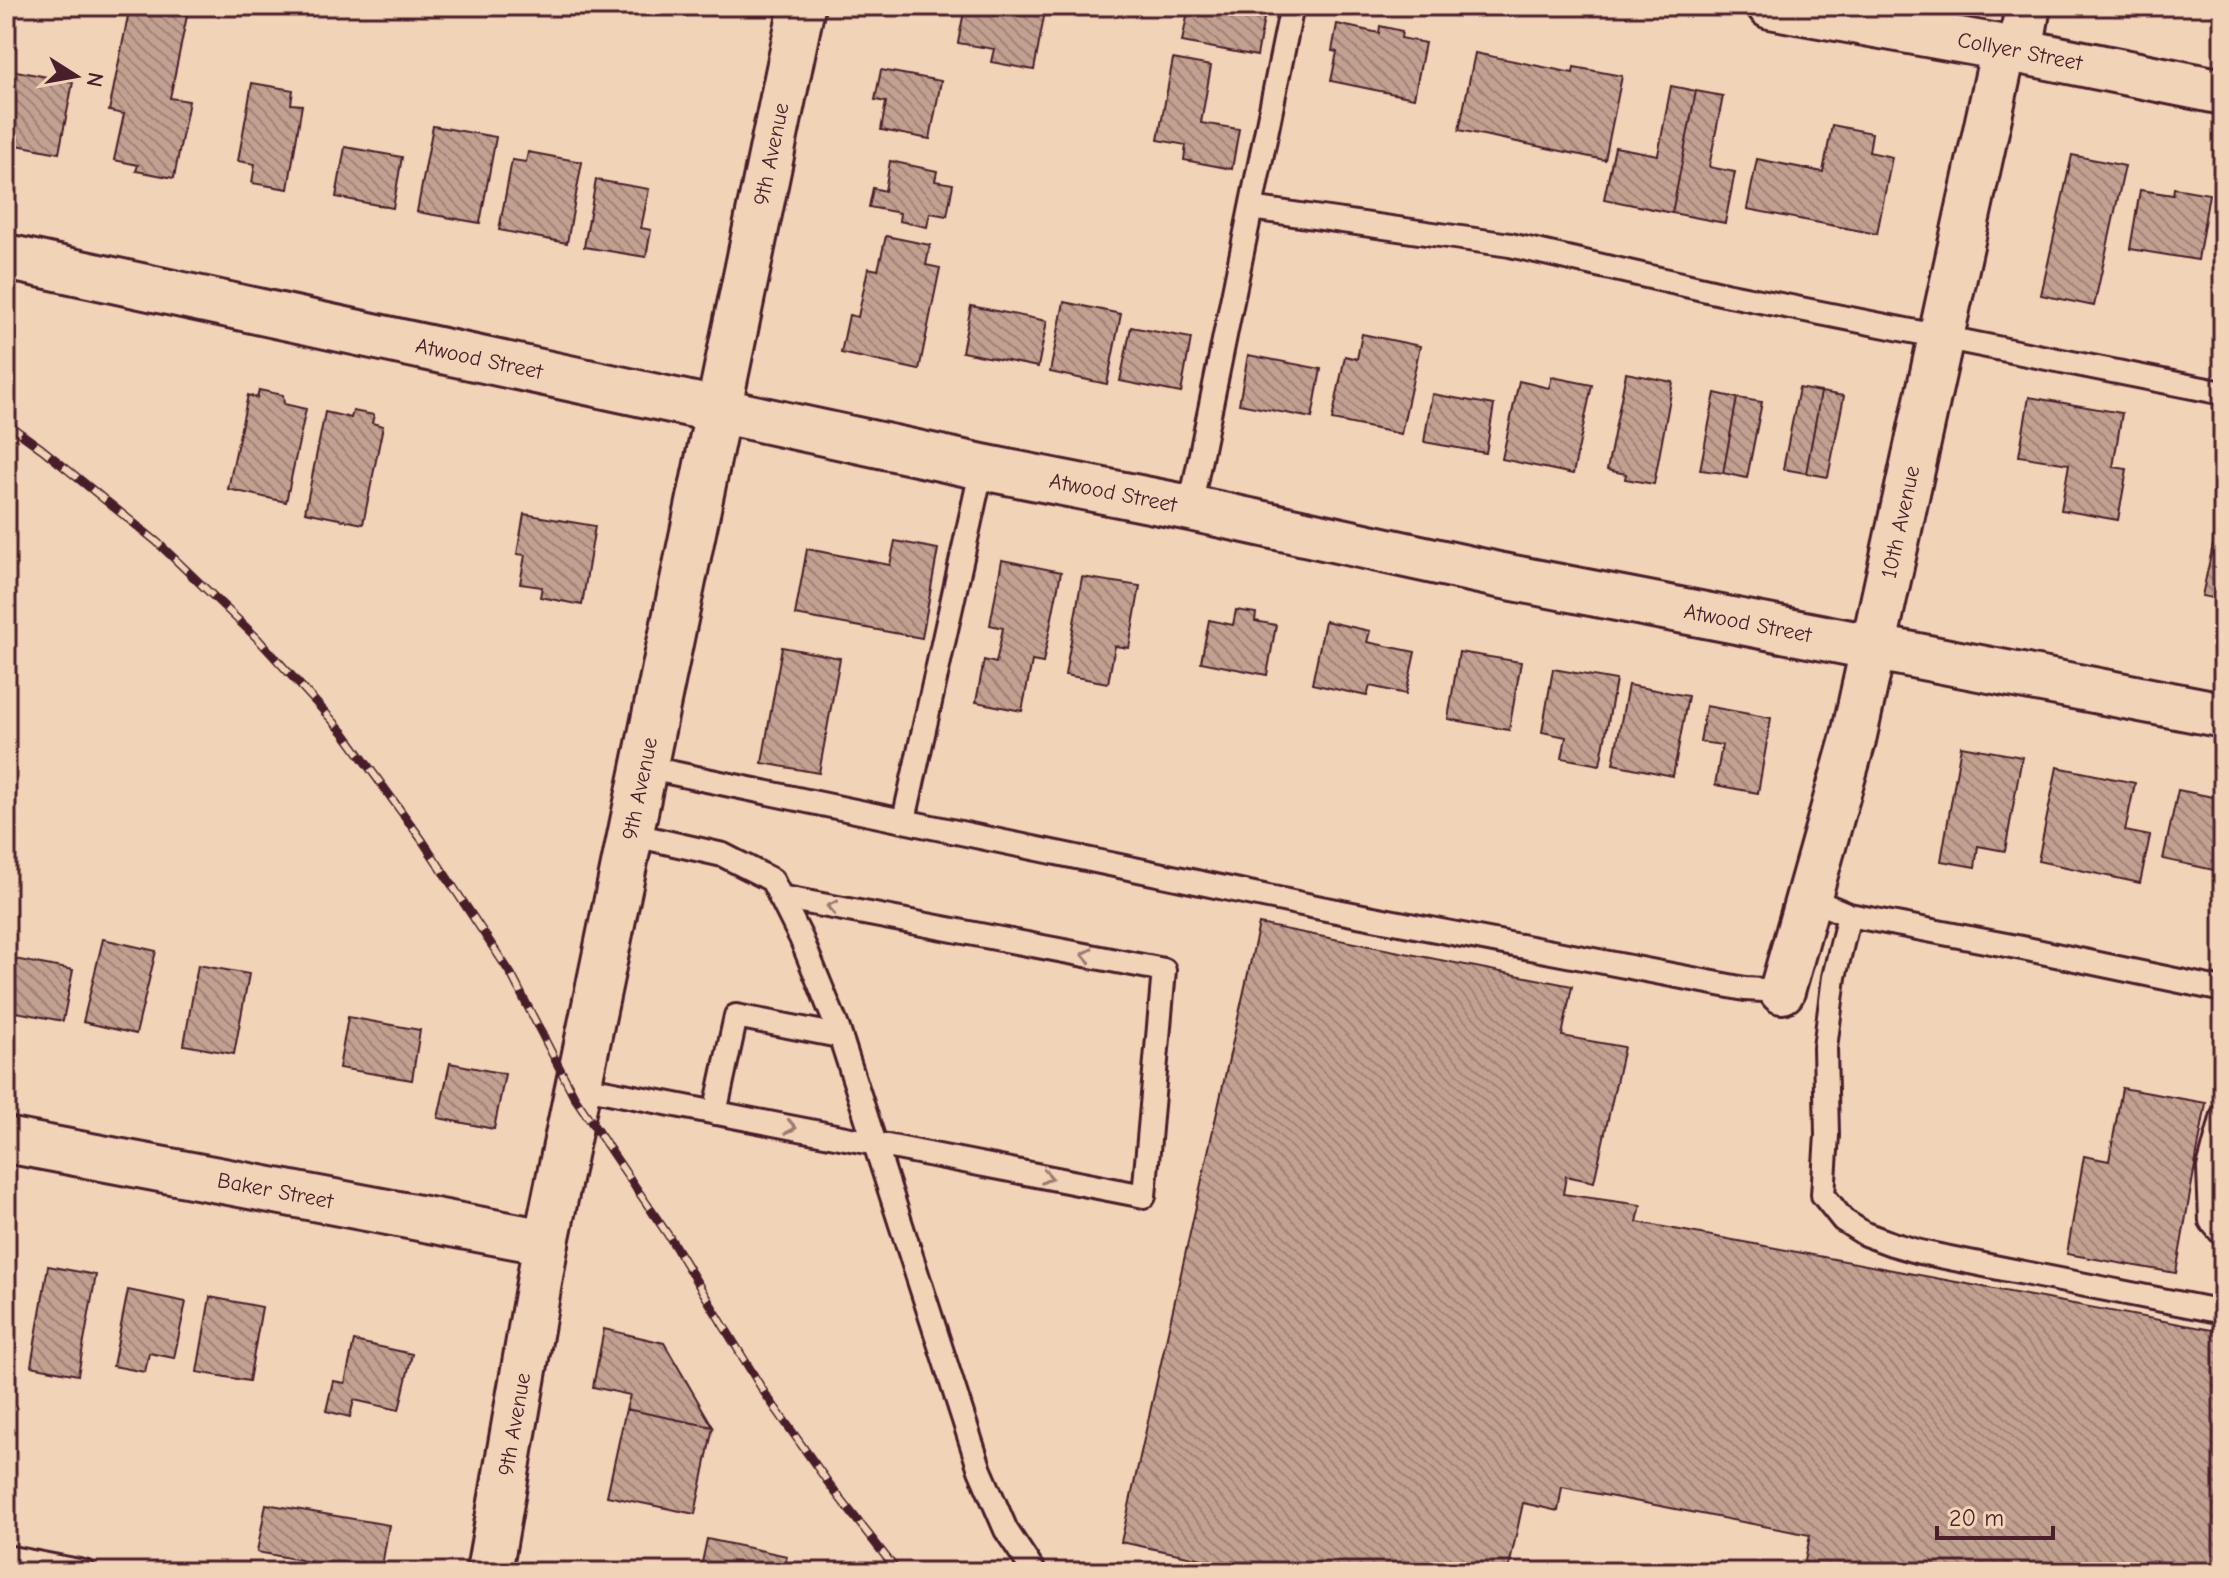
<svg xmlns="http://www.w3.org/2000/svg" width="2229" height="1578" font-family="'Comic Neue',sans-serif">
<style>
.building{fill:url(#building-back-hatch);stroke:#4a1f2b;stroke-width:2}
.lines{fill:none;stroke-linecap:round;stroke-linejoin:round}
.lane-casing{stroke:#4a1f2b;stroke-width:28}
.street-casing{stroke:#4a1f2b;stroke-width:50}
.secondary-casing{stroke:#4a1f2b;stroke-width:50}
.lane{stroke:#f1d3b8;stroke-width:22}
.street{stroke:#f1d3b8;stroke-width:44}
.secondary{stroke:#f1d3b8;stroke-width:44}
.rail-casing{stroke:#4a1f2b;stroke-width:9}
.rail{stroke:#f1d3b8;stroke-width:6;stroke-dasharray:18;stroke-linecap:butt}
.oneway{stroke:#9e7972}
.labels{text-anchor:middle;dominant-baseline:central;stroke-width:6;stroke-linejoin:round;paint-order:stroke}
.street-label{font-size:22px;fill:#4a1f2b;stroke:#f1d3b8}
</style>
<defs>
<pattern id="building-back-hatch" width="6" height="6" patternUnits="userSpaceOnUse" patternTransform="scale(2)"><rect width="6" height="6" fill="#c3a191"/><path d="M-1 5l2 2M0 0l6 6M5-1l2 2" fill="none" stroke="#a08377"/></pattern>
</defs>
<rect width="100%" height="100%" fill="#f1d3b8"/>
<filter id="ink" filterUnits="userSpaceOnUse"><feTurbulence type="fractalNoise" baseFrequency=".0125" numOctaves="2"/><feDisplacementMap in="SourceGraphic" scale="16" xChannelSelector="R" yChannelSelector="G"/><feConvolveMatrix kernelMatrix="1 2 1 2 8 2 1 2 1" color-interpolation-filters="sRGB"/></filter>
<g filter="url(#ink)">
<path class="building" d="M130,6H189L170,98L189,101L174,178L136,171L138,165L114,160L124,114L109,111Z
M965,6H1046L1034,70L991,62L994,49L958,43Z
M1189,6L1266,7L1257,56L1182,42Z
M1337,24L1379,33L1380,26L1402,31L1401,38L1425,43L1414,98L1331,81L1337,52L1332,51Z
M1475,53L1573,73L1574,67L1622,76L1605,160L1459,130Z
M1173,59L1211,66L1201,123L1239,129L1232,169L1184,160L1186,145L1158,140Z
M6,69L73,82L59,153L6,143Z
M881,70L941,81L930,139L881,130L886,102L875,100Z
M252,83L293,90L291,104L302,105L288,189L252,183L255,164L238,161Z
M1671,86L1696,91L1672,213L1604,199L1615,147L1658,155Z
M1696,91L1723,96L1709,167L1735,172L1725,223L1672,213Z
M1832,125L1872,133L1869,152L1892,157L1877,234L1747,209L1757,159L1823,172Z
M433,126L496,137L480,223L417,212Z
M345,147L402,157L393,208L336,197Z
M528,152L582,162L567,243L499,230L512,160L526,162Z
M2072,155L2125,166L2094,306L2041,295Z
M890,161L937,171L935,181L953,184L947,216L930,213L927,227L899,221L900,213L869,207L873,188L885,191Z
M596,180L649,189L641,228L651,230L646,257L584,247Z
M2174,188L2209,194L2198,260L2130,249L2140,190L2173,195Z
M886,236L930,245L926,265L940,268L919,370L841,353L849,315L858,317L868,268L878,270Z
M1064,302L1121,314L1107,384L1050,372Z
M971,306L1047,321L1038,367L962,352Z
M1131,327L1191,338L1181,393L1120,381Z
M1362,334L1420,346L1401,434L1332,420L1345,356L1357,359Z
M1248,355L1321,369L1312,418L1239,404Z
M1626,373L1673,382L1654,484L1625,479L1626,474L1607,470Z
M1552,377L1592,385L1573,474L1502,459L1519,381L1549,388Z
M1799,388L1821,392L1806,473L1783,469Z
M259,390L283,395L284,404L306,409L286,502L228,489L248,395L257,398Z
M1821,392L1844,396L1828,477L1806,473Z
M1715,393L1737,398L1723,473L1700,470Z
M1432,394L1494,405L1486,453L1424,442Z
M2029,397L2122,413L2113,467L2127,469L2118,520L2061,510L2069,464L2019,456Z
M1737,398L1762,402L1747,478L1723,473Z
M353,411L374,415L372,423L383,426L363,524L305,512L325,412L351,418Z
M524,514L595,526L582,605L540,597L542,587L520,584L525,555L517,554Z
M2216,531L2223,532V600L2202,596Z
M895,541L938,549L922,638L795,615L807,549L890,565Z
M1002,560L1061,572L1043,663L1032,661L1022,711L976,702L984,660L996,663L1003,628L990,625Z
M1082,577L1140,586L1129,648L1115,646L1108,683L1065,675Z
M1236,610L1256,613L1255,621L1276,625L1267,675L1201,662L1209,620L1233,625Z
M1325,621L1370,631L1367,642L1415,652L1406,694L1370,686L1367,696L1312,684Z
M782,647L840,658L819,773L762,763Z
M1459,652L1521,662L1509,730L1448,719Z
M1553,669L1616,680L1600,765L1562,758L1566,737L1542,732Z
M1628,685L1688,696L1673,776L1613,764Z
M1706,706L1771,718L1758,793L1715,785L1722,745L1700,742Z
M1961,746L2022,757L2005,851L1978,846L1975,867L1941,861Z
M2057,767L2135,783L2125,831L2150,836L2140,883L2038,861Z
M2178,790L2223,799L2220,810H2223V872L2163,859Z
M1259,924L1572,986L1562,1036L1624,1047L1594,1182L1566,1176L1563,1194L1641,1205L1637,1222L2223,1332V1572H1803L1810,1535L1562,1487L1558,1511L1523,1503L1508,1572H1264L1121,1542Z
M103,939L156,951L136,1034L83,1022Z
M9,958L73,970L63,1021L6,1010V973Z
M198,965L249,974L234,1054L184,1045Z
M348,1017L420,1030L412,1080L339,1068Z
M450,1063L505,1074L494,1129L438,1118Z
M2122,1088L2206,1103L2176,1273L2067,1254L2084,1156L2109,1161Z
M48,1266L96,1275L78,1375L31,1366Z
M128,1290L186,1302L174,1358L149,1353L145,1372L113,1366Z
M210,1297L262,1307L249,1381L197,1372Z
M604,1329L664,1343L713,1427L626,1409L630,1395L593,1387Z
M354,1341L412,1354L399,1410L354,1400L350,1417L326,1411L333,1381L345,1383Z
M626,1409L713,1427L695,1514L607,1496Z
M266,1504L389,1525L381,1572H309L311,1562L257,1552Z
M707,1539L787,1556L783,1572H700Z"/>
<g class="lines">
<g class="lane-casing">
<path id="lane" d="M1251,208L1510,245L1725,294L2223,393
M1190,508L1292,6
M644,767L1321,908L1745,989L1782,991
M904,820L982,467
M630,834L723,855L772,880L801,938L838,1029L980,1470L1006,1530L1034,1572
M1808,898L1849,915L2027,949L2223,990
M1849,915L1834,977L1825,1048L1827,1135L1823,1195L1843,1220L1865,1234L1892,1244L1920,1252L2004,1269L2223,1312
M578,1086L1144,1196L1164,970L780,897
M715,1113L736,1016L839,1036
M2223,1115L2209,1168L2211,1221L2223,1235
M6,1557L84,1572"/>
</g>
<g class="street-casing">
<g id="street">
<path d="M2020,51L2028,6"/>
<path id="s1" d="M6,257L982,467L1190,508L1498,575L2223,715"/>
<path id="s2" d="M1782,991L1853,740L2004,48"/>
<path id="s3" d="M6,1140L546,1242"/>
</g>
</g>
<g class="secondary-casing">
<g id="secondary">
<path id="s4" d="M1770,6L2004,48L2223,92"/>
<path id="s5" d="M489,1572L546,1242L802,6"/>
</g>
</g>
<use href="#lane" class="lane"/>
<use href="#street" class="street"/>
<use href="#secondary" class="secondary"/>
<g class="rail-casing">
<path id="rail" d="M6,423L42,449L157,542L257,638L344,733L422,840L511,974L575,1098L670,1238L764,1392L832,1488L898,1572"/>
</g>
<use href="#rail" class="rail"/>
</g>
<defs><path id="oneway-chevron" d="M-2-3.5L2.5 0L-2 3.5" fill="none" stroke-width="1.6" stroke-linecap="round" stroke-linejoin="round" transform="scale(2)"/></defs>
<g class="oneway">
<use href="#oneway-chevron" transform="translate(832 907) rotate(-169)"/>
<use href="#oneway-chevron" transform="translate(1087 955) rotate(-169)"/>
<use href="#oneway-chevron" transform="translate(791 1127) rotate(11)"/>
<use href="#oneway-chevron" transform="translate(1047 1177) rotate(11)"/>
</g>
</g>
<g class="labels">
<g class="street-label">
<text stroke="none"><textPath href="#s4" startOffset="254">Collyer Street</textPath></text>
<text stroke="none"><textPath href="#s5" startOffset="1446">9th Avenue</textPath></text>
<text stroke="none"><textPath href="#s1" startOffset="484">Atwood Street</textPath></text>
<text stroke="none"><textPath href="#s1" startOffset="1132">Atwood Street</textPath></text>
<text stroke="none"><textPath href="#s2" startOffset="484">10th Avenue</textPath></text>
<text stroke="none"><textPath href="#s1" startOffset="1780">Atwood Street</textPath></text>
<text stroke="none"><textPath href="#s5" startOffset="798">9th Avenue</textPath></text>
<text stroke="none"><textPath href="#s3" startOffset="274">Baker Street</textPath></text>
<text stroke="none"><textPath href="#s5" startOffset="150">9th Avenue</textPath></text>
</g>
</g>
<rect width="2229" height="1578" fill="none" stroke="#f1d3b8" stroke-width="32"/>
<rect x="16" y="16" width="2197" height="1546" fill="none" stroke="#4a1f2b" stroke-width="3" filter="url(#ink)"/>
<g transform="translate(76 76) rotate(101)" stroke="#f1d3b8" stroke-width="6" paint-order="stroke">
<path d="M0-6L14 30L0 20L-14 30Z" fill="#4a1f2b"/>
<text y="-12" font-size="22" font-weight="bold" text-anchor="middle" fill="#4a1f2b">N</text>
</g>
<path d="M1937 1526v12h116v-12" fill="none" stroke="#4a1f2b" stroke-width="4"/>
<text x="1949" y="1526" font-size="24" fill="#4a1f2b" stroke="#f1d3b8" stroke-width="6" paint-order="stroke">20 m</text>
</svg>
